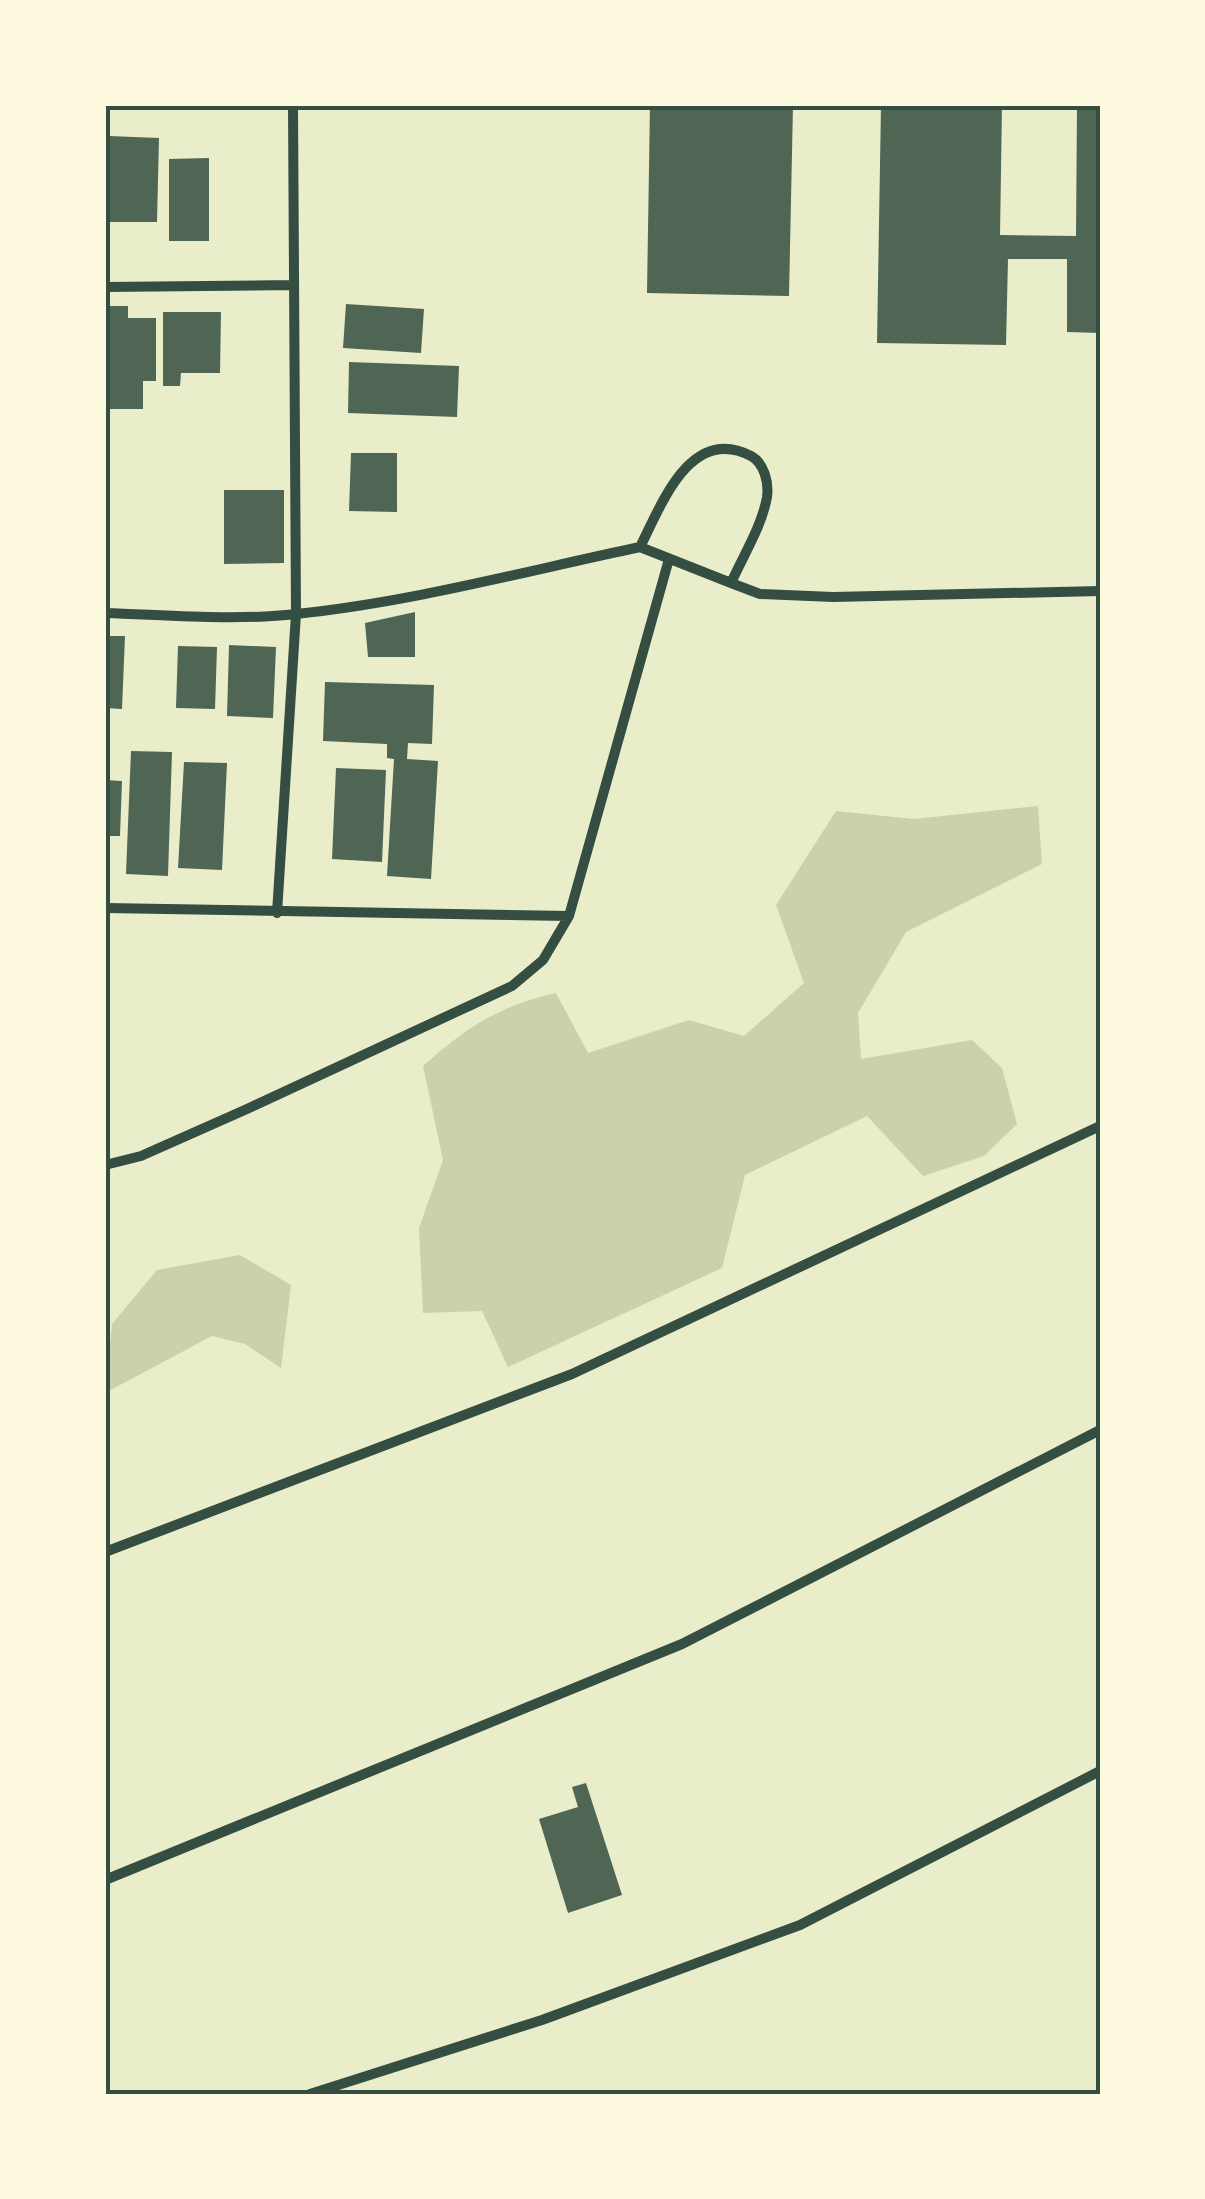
<svg xmlns="http://www.w3.org/2000/svg" width="1205" height="2199" font-family="'Fira Sans Condensed',sans-serif">
<style>
.green{fill:#cad2ad}
.building{fill:#4f6655}
.lines{fill:none;stroke-linecap:round;stroke-linejoin:round}
.minor{stroke:#344e41;stroke-width:10}
.neatline{fill:none;stroke:#344e41;stroke-width:4}
</style>
<rect width="100%" height="100%" fill="#e9edc9"/>
<path class="green" d="M1038,806L1042,864L906,932L858,1013L861,1059L972,1040L1002,1068L1017,1124L984,1156L923,1176L867,1116L745,1175L722,1268L508,1367L482,1311L423,1313L419,1228L443,1160L423,1066C467,1027 498,1006 556,993L588,1053L689,1020L744,1036L804,983L776,905L836,811L914,819Z
M240,1255L291,1285L281,1368L245,1344L212,1336L105,1393L112,1324L157,1270Z"/>
<path class="building" d="M650,105H793L789,296L647,293Z
M881,105H1002L1000,235L1076,236L1077,105H1100V333L1067,332V259H1008L1006,345L877,343Z
M109,136L159,138L157,222H107Z
M209,158V241H169V159Z
M346,304L424,309L421,353L343,348Z
M106,306H128V318H156V381H143V409H106Z
M163,312H221L220,373H181L180,386H163Z
M349,362L459,366L457,417L348,413Z
M351,453H397V512L349,511Z
M224,490H284V563L224,564Z
M415,612V657H368L365,623Z
M105,636H125L122,709L105,708Z
M229,645L276,647L273,718L227,716Z
M178,646L217,647L215,709L176,708Z
M325,682L434,685L432,744L408,743L407,759L438,761L431,879L387,876L394,759L387,758V744L323,741Z
M131,751L172,752L168,876L126,874Z
M184,762L227,763L222,870L178,868Z
M336,768L386,770L382,862L332,859Z
M105,780L122,781L120,836H105Z
M586,1783L622,1895L568,1913L539,1819L578,1807L572,1787Z"/>
<g class="lines">
<path class="minor" d="M105,287L292,285
M731,583L760,594L833,597L1100,591
M105,613C168,615 233,621 296,614C412,602 526,571 640,547C661,506 690,424 751,456C764,463 769,482 767,497C762,526 743,556 731,583L640,547
M105,908L569,916
M277,913L296,614L293,105
M105,1165L141,1156L247,1109L512,986L543,960L569,916L669,559
M105,1552L572,1374L1100,1126
M105,1880L682,1644L1100,1430
M310,2094L542,2020L800,1925L1100,1771"/>
</g>
<rect width="1205" height="2199" fill="none" stroke="#fefae0" stroke-width="215"/>
<rect x="108" y="108" width="990" height="1984" class="neatline"/>
</svg>
